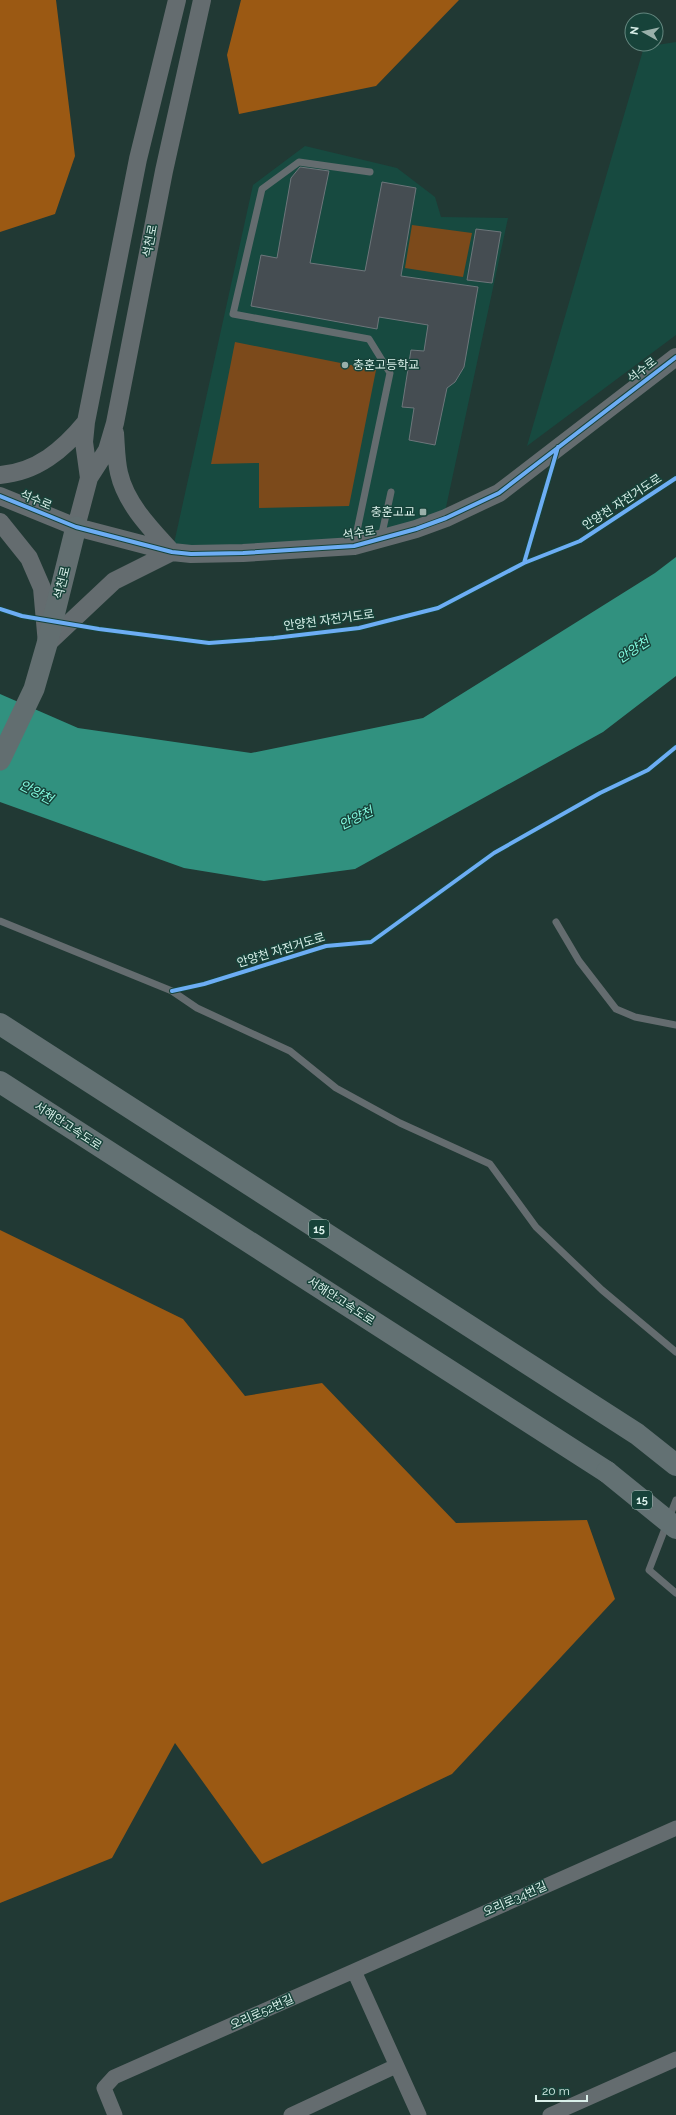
<svg xmlns="http://www.w3.org/2000/svg" width="676" height="2115" font-family="Raleway,'Noto Sans KR',sans-serif">
<style>
.built{fill:#174a40}
.green{fill:#7c4a1b}
.forest{fill:#9b5913}
.water{fill:#31917f}
.building{fill:#454d52;stroke:#6d767b}
.lines{fill:none;stroke-linecap:round;stroke-linejoin:round}
.service{stroke:#646c6f;stroke-width:7}
.minor{stroke:#646c6f;stroke-width:15}
.tertiary{stroke:#646c6f;stroke-width:18}
.secondary{stroke:#626e70;stroke-width:21}
.motorway{stroke:#637173;stroke-width:22}
.motorway-bridge{stroke:#637173;stroke-width:22}
.cycleway-casing{stroke:#17433a;stroke-width:6}
.cycleway{stroke:#6dadf4;stroke-width:4}
.poi-dot{fill:#99b0aa;stroke:#17433a;stroke-width:1.5}
.labels{text-anchor:middle;dominant-baseline:central;stroke-width:3;stroke-linejoin:round;paint-order:stroke}
.shield{fill:#17433a;stroke:#a0bcb5;stroke-width:1}
.shield-label{font-size:11px;font-weight:bold;fill:#daf0ea}
.street-label{font-size:12px;fill:#daf0ea;stroke:#17433a}
.poi-label{font-size:12px;fill:#daf0ea;stroke:#17433a;text-anchor:start}
.water-label{font-size:13px;font-style:italic;fill:#83fbe0;stroke:#17433a}
</style>
<rect width="100%" height="100%" fill="#213934"/>
<path class="built" d="M676,42V335L527,446L644,47Z
M305,146L397,168L435,197L441,217L508,218L445,512L353,540L173,548L253,185Z"/>
<path class="green" d="M412,225L472,233L463,277L405,268Z
M235,342L376,370L349,506L259,508V463L211,464Z"/>
<path class="forest" d="M0,0H56L75,156L55,214L0,232Z
M241,0H459L376,86L239,114L227,55Z
M0,1230L183,1319L245,1396L322,1383L456,1523L587,1520L615,1599L452,1774L262,1864L175,1743L112,1858L0,1903Z"/>
<path class="water" d="M676,557V676L603,732L355,869L264,881L184,868L0,802V694L78,728L251,753L423,718L655,573Z"/>
<path class="building" d="M300,167L329,171L310,263L365,271L382,182L416,188L401,276L478,287L464,367L455,382L447,388L435,445L409,440L414,408L402,407L411,350L424,351L428,325L379,317L377,329L251,306L261,255L277,258L291,178Z
M476,229L501,232L492,283L467,280Z"/>
<g class="lines">
<path class="service" d="M381,538L391,492
M354,545L390,373L369,339L233,314L262,189L299,162L370,172
M0,921L172,991L197,1008L290,1051L336,1088L400,1123L490,1164L536,1227L602,1290L676,1352
M556,922L579,961L616,1009L635,1017L676,1025
M676,1500L649,1570L676,1593"/>
<path class="minor" d="M354,1971L676,1828
M115,2115L104,2088L114,2077L354,1971L419,2115
M291,2115L396,2066
M550,2115L676,2059"/>
<path class="tertiary" d="M0,475C37,472 63,450 86,422
M89,478L84,442L86,422L138,159L177,0
M0,496L76,527L172,552L191,554L243,553L354,546L416,529L446,518L499,493L676,357
M0,522L29,558L42,588L47,644L114,581L172,552C151,529 126,504 119,473C116,460 116,446 115,433
M76,527L89,478L107,450L115,423L164,171L202,0"/>
<path class="secondary" d="M0,760L34,689L47,644L76,527"/>
<path class="motorway" d="M0,1024L637,1434L676,1465
M0,1082L607,1472"/>
<path class="motorway-bridge" d="M607,1472L676,1528"/>
<g class="cycleway-casing">
<path id="cycleway" d="M0,496L76,527L172,552L191,554L243,553L354,546L416,529L446,518L499,493L676,357
M524,563L558,447
M0,609L22,616L99,629L209,643L274,638L359,628L438,608L524,563L580,541L676,478
M172,991L204,984L326,946L371,942L494,853L600,793L648,770L676,747"/>
</g>
<use href="#cycleway" class="cycleway"/>
</g>
<g class="poi-dot">
<circle cx="345" cy="365" r="4"/>
<rect x="419" y="508" width="8" height="8" rx="2"/>
</g>
<g class="labels">
<g class="shield">
<rect x="309" y="1220" width="20" height="18" rx="3"/>
<rect x="632" y="1491" width="20" height="18" rx="3"/>
</g>
<g class="shield-label">
<text x="319" y="1229">15</text>
<text x="642" y="1500">15</text>
</g>
<g class="street-label">
<text transform="translate(150 241) rotate(-79)">석천로</text>
<text transform="translate(642 370) rotate(-38)">석수로</text>
<text transform="translate(36 500) rotate(23)">석수로</text>
<text transform="translate(622 502) rotate(-33)">안양천 자전거도로</text>
<text transform="translate(359 533) rotate(-9)">석수로</text>
<text transform="translate(62 583) rotate(-76)">석천로</text>
<text transform="translate(329 620) rotate(-8)">안양천 자전거도로</text>
<text transform="translate(281 950) rotate(-17)">안양천 자전거도로</text>
<text transform="translate(68 1126) rotate(33)">서해안고속도로</text>
<text transform="translate(341 1301) rotate(33)">서해안고속도로</text>
<text transform="translate(515 1899) rotate(-24)">오리로34번길</text>
<text transform="translate(262 2012) rotate(-24)">오리로52번길</text>
</g>
<g class="poi-label">
<text x="353" y="365">충훈고등학교</text>
<text x="415" y="512" text-anchor="end">충훈고교</text>
</g>
<g class="water-label">
<text transform="translate(633 650) rotate(-33)">안양천</text>
<text transform="translate(36 792) rotate(27)">안양천</text>
<text transform="translate(356 818) rotate(-25)">안양천</text>
</g>
</g>
<g transform="translate(644 32) rotate(278)"><circle r="19" fill="#17433a" stroke="#658880"/>
<path d="M0-3L7 15L0 10L-7 15Z" fill="#99b0aa"/>
<text y="-6" font-size="11" font-weight="bold" text-anchor="middle" fill="#daf0ea">N</text>
</g>
<path d="M536 2095v6h51v-6" fill="none" stroke="#daf0ea" stroke-width="2"/>
<text x="542" y="2095" font-size="12" fill="#daf0ea" stroke="#17433a" stroke-width="3" paint-order="stroke">20 m</text>
</svg>
